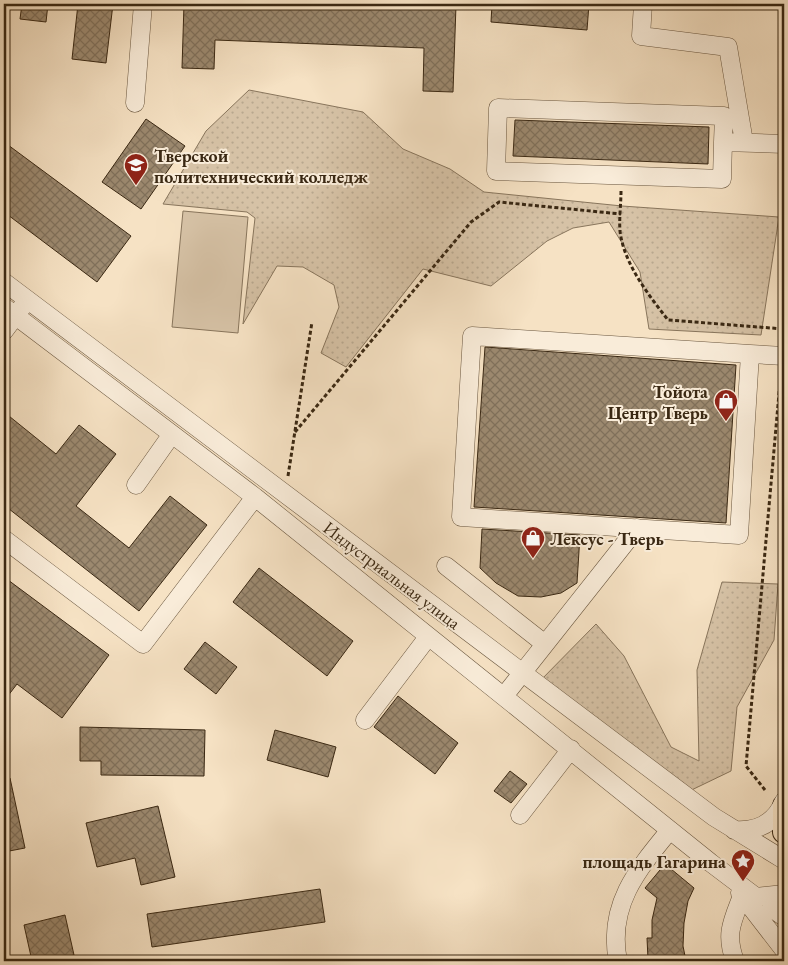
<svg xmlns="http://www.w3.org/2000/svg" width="788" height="965" font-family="'EB Garamond',serif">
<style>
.park{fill:url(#park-dots);stroke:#88755c}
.pitch{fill:#d6c2a6;stroke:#88755c}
.building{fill:url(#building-cross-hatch);stroke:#3a2813}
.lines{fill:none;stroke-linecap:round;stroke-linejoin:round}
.minor-casing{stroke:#69563f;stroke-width:19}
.major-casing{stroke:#3a2813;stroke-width:24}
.path{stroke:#3a2813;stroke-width:3;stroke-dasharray:4 2.5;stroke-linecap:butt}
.minor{stroke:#f9ecd9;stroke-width:18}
.major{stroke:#f6e2c4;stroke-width:22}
.labels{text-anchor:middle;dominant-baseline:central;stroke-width:4;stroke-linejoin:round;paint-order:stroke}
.poi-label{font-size:18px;font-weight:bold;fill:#3a2813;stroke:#f9ecd9;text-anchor:start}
.street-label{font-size:18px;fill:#3a2813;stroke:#f9ecd9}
</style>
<defs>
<pattern id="park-dots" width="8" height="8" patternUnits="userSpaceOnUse" patternTransform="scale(1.25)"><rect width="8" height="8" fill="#d6c2a6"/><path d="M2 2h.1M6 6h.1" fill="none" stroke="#b8a78e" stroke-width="1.8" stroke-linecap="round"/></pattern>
<pattern id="building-cross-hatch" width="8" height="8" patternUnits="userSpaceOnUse" patternTransform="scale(1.25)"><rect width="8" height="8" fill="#9c896f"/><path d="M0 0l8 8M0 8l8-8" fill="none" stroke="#80705a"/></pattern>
</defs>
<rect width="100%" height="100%" fill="#f6e2c4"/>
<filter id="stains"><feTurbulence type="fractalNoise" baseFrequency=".004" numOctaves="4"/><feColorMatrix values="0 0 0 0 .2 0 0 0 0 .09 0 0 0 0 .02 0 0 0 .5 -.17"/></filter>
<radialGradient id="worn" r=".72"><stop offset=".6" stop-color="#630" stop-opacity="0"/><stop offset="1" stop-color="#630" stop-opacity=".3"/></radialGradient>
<path class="park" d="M249,90L363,112L403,149L450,169L484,192L622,206L779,217L761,335L649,329L640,272L609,222L573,228L547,241L491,286L423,269L346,367L321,353L339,307L334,285L303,267L277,266L243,324L255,218L247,212L163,204L206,131Z
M722,582L778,584L774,640L737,707L731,771L677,797L537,684L596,624L624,656L671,747L699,761L697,670Z"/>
<path class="pitch" d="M183,211L248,217L238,333L172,327Z"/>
<path class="building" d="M22,4H48L46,22L20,19Z
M78,4H113L106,63L72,59Z
M184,4L456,5L453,92L423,91L424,48L215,40L214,69L182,68Z
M492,4H589L587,30L491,22Z
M146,119L185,146L141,209L102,182Z
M515,120L709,127L708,164L513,156Z
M4,142L131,236L97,282L4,212Z
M485,347L736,365L726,523L474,507Z
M4,412L56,454L79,425L116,454L76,506L129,548L170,496L207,525L139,611L4,505Z
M482,529L580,535L577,583L561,593L541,597L518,596L496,583L480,568Z
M259,568L353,641L327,676L233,602Z
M4,577L109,655L62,718L17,684L4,701Z
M205,642L237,667L216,694L184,669Z
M398,696L458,743L435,774L374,727Z
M80,727L205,730L204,776L101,775V761H80Z
M275,730L336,747L328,777L267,760Z
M510,771L527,784L511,803L494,791Z
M4,778H10L25,848L4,852Z
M158,806L175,877L141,885L135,858L97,867L86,823Z
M665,864L694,888L688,901L684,923L683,946L686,961H654V958L648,959L647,938H652V920L657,898L645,888Z
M320,889L325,922L152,947L147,914Z
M65,915L74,955L46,961H32L24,925Z"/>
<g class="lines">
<g class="minor-casing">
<path id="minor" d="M643,4L641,36L728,47L744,142
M135,103L143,4
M723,142L724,116L498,108L496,171L722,179L723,142L784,144
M4,282L714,817L784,860
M4,307L255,497L711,863L756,897L784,917
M4,331L22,307
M750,354L739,535L461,517L472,336L750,354L784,356
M136,485L172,434
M4,539L143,644L255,497
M446,566L545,644
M504,696L637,528
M365,720L428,637
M520,815L571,749
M734,830C758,832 775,823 784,801
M740,893L784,950
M756,897L784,894
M618,961C607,906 637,870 670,830
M735,961C725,934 732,922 742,896"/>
</g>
<g class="major-casing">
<path id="major" d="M784,806V832"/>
</g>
<path class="path" d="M621,191C621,204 619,218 620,231C624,264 648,294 668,320L784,329
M295,432L471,222L499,202L621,214
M288,476L312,322
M765,790L746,766L781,371"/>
<use href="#minor" class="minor"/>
<use href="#major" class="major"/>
</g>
<defs>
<g id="university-pin" transform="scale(1.25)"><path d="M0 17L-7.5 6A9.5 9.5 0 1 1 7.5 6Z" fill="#8f2418" stroke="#f9ecd9"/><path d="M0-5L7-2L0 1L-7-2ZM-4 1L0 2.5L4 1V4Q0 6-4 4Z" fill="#fff"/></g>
<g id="shop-pin" transform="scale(1.25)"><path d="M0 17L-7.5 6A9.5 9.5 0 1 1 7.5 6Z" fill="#8f2418" stroke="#f9ecd9"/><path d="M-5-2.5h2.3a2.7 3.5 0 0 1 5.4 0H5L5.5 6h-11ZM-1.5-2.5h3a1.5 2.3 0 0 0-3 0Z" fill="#fff"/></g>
<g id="sight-pin" transform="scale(1.25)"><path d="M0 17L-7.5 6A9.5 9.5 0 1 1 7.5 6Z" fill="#8f2418" stroke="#f9ecd9"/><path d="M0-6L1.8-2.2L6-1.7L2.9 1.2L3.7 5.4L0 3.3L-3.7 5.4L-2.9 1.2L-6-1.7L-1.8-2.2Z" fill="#fff"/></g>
</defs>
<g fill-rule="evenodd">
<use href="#university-pin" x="136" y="165"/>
<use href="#shop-pin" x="726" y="401"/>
<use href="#shop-pin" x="533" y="538"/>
<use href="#sight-pin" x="743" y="861"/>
</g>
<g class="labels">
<g class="poi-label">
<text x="154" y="155">Тверской<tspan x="154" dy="21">политехнический колледж</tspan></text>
<text x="708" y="391" text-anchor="end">Тойота<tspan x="708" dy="21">Центр Тверь</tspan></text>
<text x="550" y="538">Лексус - Тверь</text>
<text x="726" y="861" text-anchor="end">площадь Гагарина</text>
</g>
<g class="street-label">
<text transform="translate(392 575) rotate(37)">Индустриальная улица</text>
</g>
</g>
<rect width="788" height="965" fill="none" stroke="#f6e2c4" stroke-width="20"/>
<rect x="5" y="5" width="778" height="955" fill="none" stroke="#3a2813" stroke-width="2.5"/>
<rect x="10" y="10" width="768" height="945" fill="none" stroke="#3a2813"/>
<rect width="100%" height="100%" filter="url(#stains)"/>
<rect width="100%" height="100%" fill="url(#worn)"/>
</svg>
